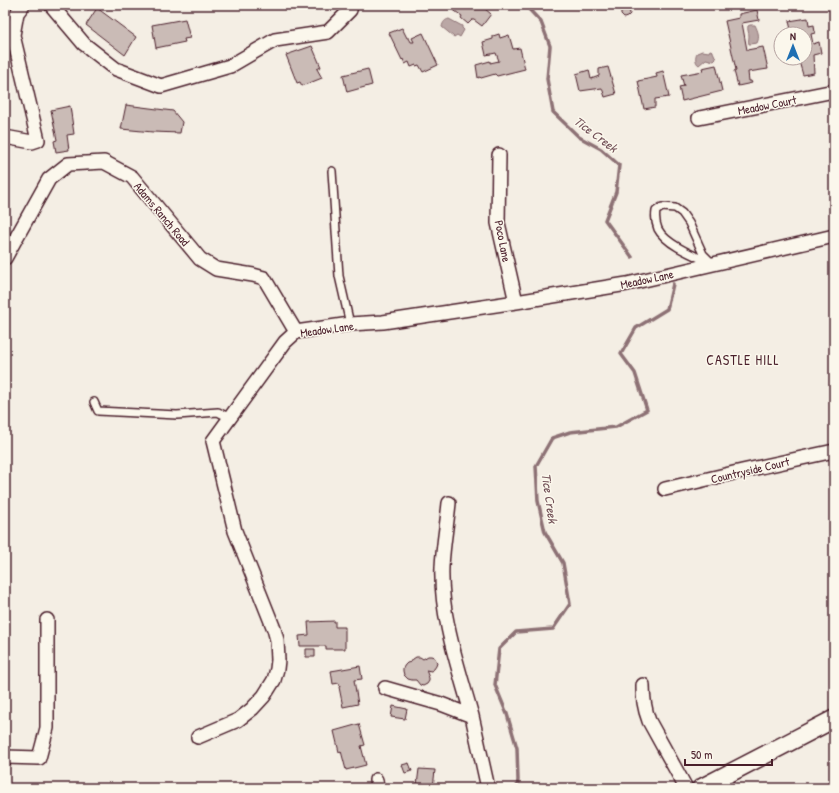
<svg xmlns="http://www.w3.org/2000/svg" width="839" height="793" font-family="'Patrick Hand',sans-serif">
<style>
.water{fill:#baa7a5;stroke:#8d7174}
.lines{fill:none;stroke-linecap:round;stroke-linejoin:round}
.stream{stroke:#8d7174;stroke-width:3.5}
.building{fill:#cabbb6;stroke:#4a1f2b}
.service-casing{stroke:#4a1f2b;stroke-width:10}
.minor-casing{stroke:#4a1f2b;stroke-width:16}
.tertiary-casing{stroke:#4a1f2b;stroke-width:20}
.service{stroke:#fbf7ec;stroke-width:7}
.minor{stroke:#fbf7ec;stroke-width:13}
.tertiary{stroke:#fbf7ec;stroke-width:17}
.labels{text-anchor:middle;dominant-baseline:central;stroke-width:3;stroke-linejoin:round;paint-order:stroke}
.street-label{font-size:12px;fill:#4a1f2b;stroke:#fbf7ec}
.water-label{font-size:13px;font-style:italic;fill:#714f56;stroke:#fbf7ec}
.quarter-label{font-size:14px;letter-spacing:1px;fill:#4a1f2b;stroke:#fbf7ec}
</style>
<rect width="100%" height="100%" fill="#f4eee4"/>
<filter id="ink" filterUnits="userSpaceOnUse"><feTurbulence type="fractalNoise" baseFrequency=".025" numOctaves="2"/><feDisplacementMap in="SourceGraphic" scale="8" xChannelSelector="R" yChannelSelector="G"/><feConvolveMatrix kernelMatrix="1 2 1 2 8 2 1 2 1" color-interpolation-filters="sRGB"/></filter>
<g filter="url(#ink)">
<path class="water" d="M449,19L462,26V28L464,30L460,37L457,35L454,37L442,27C443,22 445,20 449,19Z
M750,25H755C758,31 760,37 757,43L749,44C748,41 749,39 749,36C749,32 747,30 748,26Z
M710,50L713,51V52L714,54L716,59L714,61L706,59L699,65C695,63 695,56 697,53L702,51L709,52Z"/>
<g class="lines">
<path class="stream" d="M525,5L541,22L550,46L547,79L553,112L579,137L601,149L619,165L616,192L605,220L632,257
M517,788L518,780L517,748L507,714L495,685L499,649L516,632L553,629L570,604L563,563L545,532L538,501L536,466L552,438L570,432L616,427L647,410L635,373L621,354L636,328L667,309L673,284"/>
</g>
<path class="building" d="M455,5H486L484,8L491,14L482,26L474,20H472L468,24L461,18L462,16L452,9Z
M606,5H634L629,6L630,14L627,17L624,18L621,15V6L609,7Z
M97,8L136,37L125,55L86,25Z
M757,10L759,20L742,23L747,50L763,47L768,69L748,72L749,81H751L752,83L738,86L734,71L736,70L725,21L739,18V14Z
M808,18L809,26L814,25L815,33L811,34L813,44L819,42L821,53L813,55L814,73L803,75L798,58H805V34H792L789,21Z
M185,19L190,38L184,39L185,42L156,48L152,25Z
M402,28L407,38H409L411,42H414L412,38L423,33L438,65L423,72L419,65L416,66V65L411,67L409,62L405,64L403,59L402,60L389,33Z
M499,34L500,38L509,35L513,49L520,48L525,69L497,76L495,74L481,78L480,77L478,78L476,65L490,61V63L499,61L496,53L486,55L483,42L493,39V36Z
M312,46L321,67L317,69L322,78L302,86L300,82L297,83L286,55Z
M716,65L722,91L682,101L679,87L684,86L681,75L703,71L702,68Z
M608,67L616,94L605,97L602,88L580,91L576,74L589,70L591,79L599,76V69Z
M368,69L372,85L347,92L343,75Z
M663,71L669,97L655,99V107L644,109L638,81L657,77L656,73Z
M126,105L173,111L182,122L180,133L153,132L121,129Z
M70,106L74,134L67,135L69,150L56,152L54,141L57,140L51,110Z
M335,621V627H345V649H326V646H300L299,636L309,635L308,622Z
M306,649H315V657H306Z
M428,656H431L434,657L436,660L437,663L436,666L434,669L431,671L426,670L429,678V681L427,684L423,686L420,685L416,680H412L408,679L404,675L403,671V668L405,665L407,663L411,662L413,659L416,657H420L423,659Z
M360,666L362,679L354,680L358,704L343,707L339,687L340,686L339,683L333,684L331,671Z
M393,706L407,709L405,719L391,717Z
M359,724L365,745L361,746L366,765L346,770L341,751L339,752L334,731Z
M409,763L412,771L405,773L402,765Z
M419,769L435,770L433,788H413L417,785Z"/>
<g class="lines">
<g class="service-casing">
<path id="service" d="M332,171L339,276L350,324
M662,207L675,208L682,213L689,223L703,254L713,264C698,257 666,245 658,229C656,224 655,217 656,211Z
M94,402L98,411L177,415L218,412L230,418"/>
</g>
<g class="minor-casing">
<path id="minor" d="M51,5L84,44L116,69L161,86L230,66L275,40L328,32L350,10L351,5
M699,118L834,91
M5,137L32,142L38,140L13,35L17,13L23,5
M499,155L498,223L516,302
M5,258L49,179L68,164L104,162L132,177L200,259L216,269L253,275L264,278L296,332
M665,489L742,471L834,451
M449,503C447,524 443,545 442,567C440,616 459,669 472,716
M643,685C643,699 644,708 649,721L686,788
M385,688L441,704L472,716L488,788
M198,737L238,720L252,709L264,696L274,680L277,669L278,660L277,640L274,629L235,531L213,441L285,342L296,332L350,324L383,322L516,302L627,284L834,236
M5,757L39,758L47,728V620
M376,780L377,788"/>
</g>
<g class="tertiary-casing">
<path id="tertiary" d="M701,788L834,719"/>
</g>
<use href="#service" class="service"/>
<use href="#minor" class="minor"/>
<use href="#tertiary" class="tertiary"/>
</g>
</g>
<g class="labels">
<g class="street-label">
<text transform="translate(767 105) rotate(-11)">Meadow Court</text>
<text transform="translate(162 214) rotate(50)">Adams Ranch Road</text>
<text transform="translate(503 241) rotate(79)">Poco Lane</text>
<text transform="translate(647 279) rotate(-12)">Meadow Lane</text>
<text transform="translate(327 329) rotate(-8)">Meadow Lane</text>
<text transform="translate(750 470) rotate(-13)">Countryside Court</text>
</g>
<g class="water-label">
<text transform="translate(596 134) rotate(37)">Tice Creek</text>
<text transform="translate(550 498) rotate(82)">Tice Creek</text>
</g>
<g class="quarter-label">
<text x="743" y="359">CASTLE HILL</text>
</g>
</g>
<rect width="839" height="793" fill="none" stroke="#fbf7ec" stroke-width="20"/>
<rect x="10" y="10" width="819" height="773" fill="none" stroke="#4a1f2b" stroke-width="1.5" filter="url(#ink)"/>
<g transform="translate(793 46)"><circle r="19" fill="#fbf7ec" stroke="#b4a19f"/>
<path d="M0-3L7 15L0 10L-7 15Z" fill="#1f6fb2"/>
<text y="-6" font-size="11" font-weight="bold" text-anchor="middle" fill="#4a1f2b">N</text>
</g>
<path d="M685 759v6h87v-6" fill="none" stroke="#4a1f2b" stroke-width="2"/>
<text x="691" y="759" font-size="12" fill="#4a1f2b" stroke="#fbf7ec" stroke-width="3" paint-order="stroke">50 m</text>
</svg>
